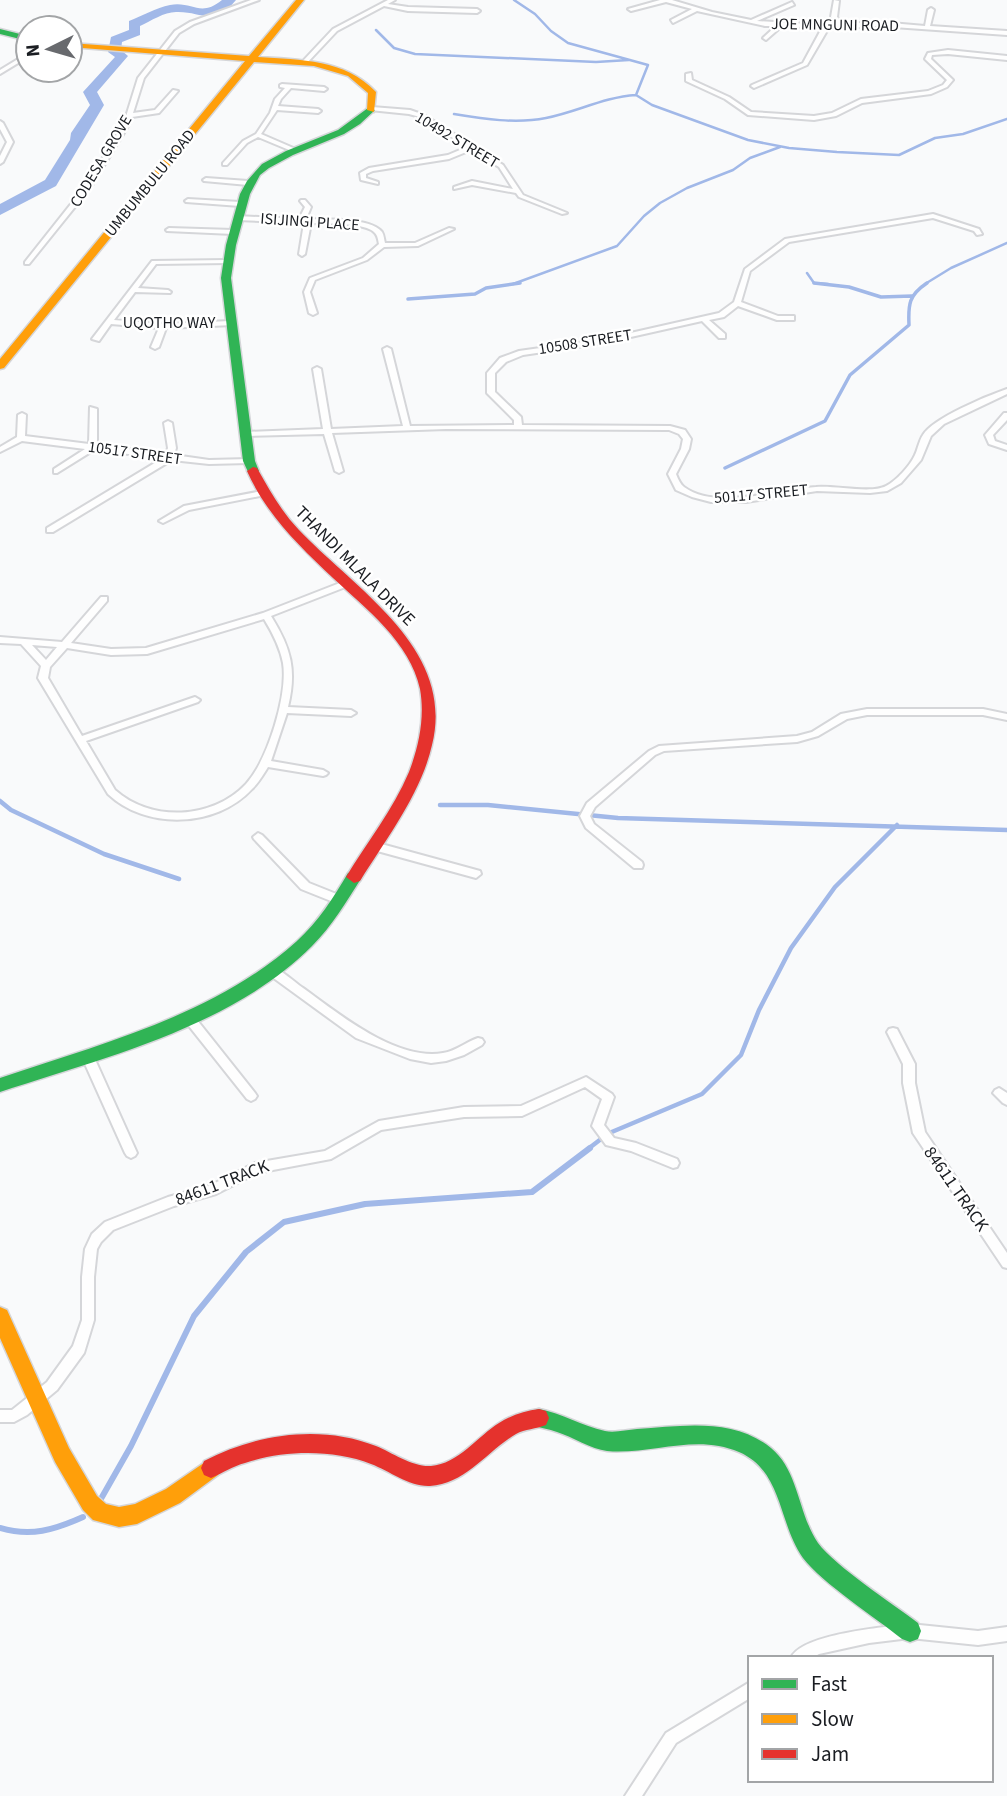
<svg xmlns="http://www.w3.org/2000/svg" width="1007" height="1796" font-family="'Source Sans 3',sans-serif">
<style>
.lines{fill:none;stroke-linecap:round;stroke-linejoin:round}
.stream-far3{stroke:#a1b8e8;stroke-width:2.5}
.stream-far2{stroke:#a1b8e8;stroke-width:3.5}
.stream-far1{stroke:#a1b8e8;stroke-width:4.5}
.stream{stroke:#a1b8e8;stroke-width:6}
.river{fill:#a1b8e8;fill-rule:evenodd}
.street-casing{stroke:#d5d6d9;stroke-width:4}
.fast-casing{stroke:#d5d6d9;stroke-width:3}
.slow-casing{stroke:#d5d6d9;stroke-width:3}
.jam-casing{stroke:#d5d6d9;stroke-width:3}
.street{fill:#fefefe;fill-rule:evenodd}
.fast{fill:#30b455;fill-rule:evenodd}
.slow{fill:#ff9f0a;fill-rule:evenodd}
.jam{fill:#e5322d;fill-rule:evenodd}
.labels{text-anchor:middle;dominant-baseline:central;stroke-width:5;stroke-linejoin:round;paint-order:stroke}
.far-street-label{font-size:16px;fill:#1a1d22;stroke:#fff}
.street-label{font-size:18px;fill:#1a1d22;stroke:#fff}
</style>
<rect width="100%" height="100%" fill="#f9fafb"/>
<g class="lines">
<path class="stream-far3" d="M514,0L535,14L551,31L568,43L648,65L636,95L652,105L748,140L789,148L837,152L899,155L935,138L963,134L1007,119
M376,30L394,48L415,54L596,62L629,60
M454,114C484,119 516,124 546,118C577,112 604,97 636,95
M807,273L814,283L828,284
M513,284L617,246L644,216L660,203L687,188L733,170L750,158L780,147
M925,284L951,268L1007,243"/>
<path class="stream-far2" d="M814,283L849,287L881,297L912,296
M408,299L475,294L486,288L520,283
M725,468L825,421L850,375L909,325C908,304 909,295 927,283"/>
<path class="stream-far1" d="M0,801L11,810L104,854L179,879
M440,805H488L618,818L1007,830
M607,1134L702,1094L741,1055L759,1010L791,948L835,887L897,825
M588,1149L601,1139"/>
<path class="stream" d="M98,1504L131,1446L194,1316L246,1252L284,1222L365,1204L532,1192L590,1148
M0,1528C31,1537 54,1530 83,1517"/>
<path class="river" d="M222,0H236C212,28 203,11 176,12C164,12 151,21 140,26V35L122,42L121,50L128,56L97,92L104,105L56,186L0,215V204L45,180L70,140L71,133L90,105L83,92L115,57L108,52L111,37L129,30V21C142,16 156,8 170,5C193,1 200,18 222,0Z"/>
<g class="street-casing">
<path id="street" d="M251,0H259L194,24L179,33L144,78L133,113L155,110L173,90L178,91L159,113L132,117L130,123L91,187L29,264H25V262L86,185L124,123L138,78L175,31L190,22Z
M388,0H395L388,4L408,7L477,9L480,11L477,13L408,11L384,6L337,31L306,64H302V62L333,29Z
M660,0H672L712,12L751,20L792,2L794,5L757,21L826,25H837L831,17L834,0L839,1L837,17L843,24L879,22L925,26L928,10L931,8L934,10L930,26L1007,31V35L879,26L828,29L807,65L754,88L751,86L752,85L803,63L822,28L782,26L766,40L763,38L764,37L776,26H765L697,11L673,23L671,20L692,9L666,2L631,11L628,9Z
M948,50L1007,56V60L948,54L932,55L931,59L953,80L947,87L931,94L862,103L836,116L814,120L748,115L725,99L686,81V74L691,73L692,80L729,97L751,112L814,116L832,113L861,99L928,91L943,85L947,80L925,59L928,53Z
M28,53V57L0,74V70Z
M282,84L324,87L327,89L324,91L291,88L281,99L278,106L318,109L321,111L318,113L277,110L261,134L298,150V152H294L258,137L247,143L227,165H223V163L243,141L256,134L270,113L275,99L285,88L280,87V85Z
M372,107L410,110L424,115L503,165L523,195L567,213L562,214L519,197L516,193L472,185L454,189V187L472,181L513,189L499,167L471,150L449,159L373,171L366,174V178L378,182V184L361,180L360,173L369,168L448,155L467,147L420,117L409,114L370,110V108Z
M0,121L3,123L13,142L3,162L0,164V156L7,142L0,129Z
M206,178L248,181L251,183L248,185L204,181L203,180Z
M188,199L240,202L243,204L240,206L186,202L185,201Z
M301,200H305L311,207L306,219C323,220 371,217 382,232C384,235 384,240 385,243H415L449,228L454,229L418,246L384,247L367,260L315,280L310,292L317,313L313,315L309,313L304,292L310,278L363,258L379,244C378,240 378,236 375,233C366,222 325,224 311,223L305,254L302,256L299,254L304,223L237,220L234,218L237,216L299,219L305,207L300,201Z
M933,214L979,229L982,234L977,235L974,231L933,218L789,242L750,271L741,302L778,316H794V320H777L738,306L724,317L709,320L725,334V338H719L702,321L604,343L523,355L506,362L495,373V392L521,417L522,425L670,426L685,430L691,439L689,449L676,474C678,479 680,484 684,487C716,511 780,489 816,487C834,485 871,494 886,486C896,481 910,466 915,455C918,449 919,441 923,435C933,418 987,396 1007,389V394L944,424L931,436L921,460L901,483L887,491L870,493L817,491L746,502H711L692,497L676,490L668,474L681,449L683,439L679,434L669,430L446,429L332,433L343,471L339,473L335,471L324,434L245,436L241,434L245,432L323,429L313,369L317,367L321,369L331,429L403,426L383,349L387,347L391,349L410,426L514,425V420L487,393V373L500,358L519,351L604,339L719,313L734,302L745,269L785,239Z
M169,228L233,230L236,232L233,234L167,231L166,230Z
M227,260L229,261V263L156,264L138,288L168,290L171,292L170,293L135,292L114,320L163,324L230,321L234,323L233,325L166,328L159,347L155,349L151,347L159,328L111,324L99,341L92,339L152,261Z
M90,407L97,409V445L166,454L168,448L164,423L168,421L172,423L176,448L174,455L209,460L249,459L253,461L249,463L209,464L172,460L53,532H47V528L163,458L94,450L57,473H54V469L85,449L22,441L0,452V447L17,437L18,415L22,413L26,415L25,436L89,444Z
M1004,413H1007V420L993,435L995,441L1007,445V450L989,444L985,435Z
M262,491H265V495L189,510L163,523L159,521L184,506Z
M345,581L349,584L348,586L271,616C291,648 297,670 288,707L351,710L356,713L351,716L287,713L271,761L323,770L328,773L326,775L323,776L268,767C263,775 259,782 252,789C216,828 146,830 108,794L38,678L41,666L21,644L0,643V637L62,642L101,597H107V601L71,643L111,649L146,648L263,613ZM264,619C272,632 280,647 283,663C288,694 268,760 246,784C212,820 151,822 115,790L86,741L198,702L200,700L195,697L192,698L82,736L48,678L50,667L67,648L111,655L147,654ZM32,645L57,647L46,660Z
M867,709H983L1007,714V720L983,715H867L847,719L818,736L797,742L664,751L655,755L595,807L590,816L594,824L642,862L643,865L642,868H634L586,828L580,816L587,803L649,751L659,746L797,736L812,732L841,714Z
M258,833L262,835L309,883L344,897L345,900L344,903H336L301,889L254,839L253,837Z
M374,842L480,871L481,874L476,878L370,849L369,846L370,843Z
M272,967C283,971 293,981 303,988C339,1014 396,1061 443,1053C456,1051 466,1042 478,1038L482,1039L484,1042L482,1045L464,1055L446,1061L431,1063L410,1059L356,1038L268,974L267,971L268,968Z
M189,1014L193,1015L255,1093L257,1096L255,1099L251,1101L247,1099L185,1021L183,1018L185,1015Z
M893,1028L897,1029L915,1064V1083L925,1132L1007,1253V1268L1003,1267L913,1133L903,1083V1064L887,1032L889,1029Z
M87,1051L91,1052L93,1055L137,1153L135,1156L131,1158L127,1156L125,1153L81,1055L83,1052Z
M586,1077L612,1094L614,1097L604,1125L614,1138L636,1143L677,1159L679,1163L677,1167L673,1168L631,1151L606,1145L592,1126L602,1099L585,1087L522,1116L464,1117L381,1130L331,1159L257,1173L216,1194L174,1206L113,1230L101,1242L97,1249L94,1277V1320L84,1353L57,1390L27,1415L14,1422H0V1410H12L47,1382L73,1346L82,1320V1277L85,1249L92,1234L105,1222L168,1197L209,1186L255,1163L325,1151L379,1121L464,1107L521,1106Z
M999,1088L1007,1093V1105L1003,1103L993,1093L995,1090Z
M910,1624L978,1631L1007,1627V1641L978,1645L910,1638L869,1643L819,1654L812,1658H791C801,1634 885,1627 910,1624Z
M750,1682V1698L676,1743L642,1796H625L666,1733Z"/>
</g>
<g class="fast-casing">
<path id="fast" d="M0,29L28,36V41L0,34Z
M368,108L375,110L360,124L344,134L293,155L269,168L260,175L250,194L236,245L231,278L255,461L259,471L253,475L249,474L243,461L221,278L226,245L240,194L247,181L262,164L286,151L338,130Z
M354,871L362,877C347,901 332,926 312,946C231,1027 106,1057 0,1092V1078C103,1043 215,1015 297,941C318,922 334,897 348,873Z
M539,1409C562,1413 582,1426 605,1431C614,1433 627,1430 637,1429C681,1426 733,1417 771,1448C799,1471 798,1514 818,1543C836,1567 892,1603 918,1623L921,1631L918,1639L910,1642L902,1639C876,1618 822,1583 803,1558C778,1523 783,1471 739,1452C696,1433 651,1455 607,1451C591,1449 573,1437 557,1432C549,1429 540,1428 532,1425L529,1418L532,1411Z"/>
</g>
<g class="slow-casing">
<path id="slow" d="M296,0H304L258,57C301,60 345,59 376,92L374,112L367,110L368,93L348,76L314,66L254,62L4,368L0,369V359L245,61L70,47V43L249,56Z
M0,1307L7,1310L69,1448L97,1496L106,1504L119,1507L135,1504L166,1489L211,1458L218,1461L221,1468L218,1475L180,1503L137,1524L119,1527L93,1520L83,1510L55,1462L0,1338Z"/>
</g>
<g class="jam-casing">
<path id="jam" d="M253,467L257,468C270,491 281,511 299,530C356,590 456,649 432,745C421,794 386,839 360,881L354,883L346,877C367,842 393,810 409,772C419,746 425,717 420,689C410,642 366,609 333,578C299,546 266,514 247,471Z
M539,1409L546,1411L549,1418L546,1425C536,1429 525,1429 516,1434C487,1451 466,1484 430,1486C409,1487 390,1471 371,1464C333,1449 283,1450 245,1463C233,1466 223,1473 211,1478L204,1475L201,1468L204,1461C256,1434 320,1424 376,1446C393,1453 412,1467 431,1466C458,1464 478,1436 499,1423C511,1415 525,1411 539,1409Z"/>
</g>
<use href="#street" class="street"/>
<use href="#fast" class="fast"/>
<use href="#slow" class="slow"/>
<use href="#jam" class="jam"/>
</g>
<g class="labels">
<g class="far-street-label">
<text transform="translate(835 25) rotate(1)">JOE MNGUNI ROAD</text>
<text transform="translate(457 140) rotate(31)">10492 STREET</text>
<text transform="translate(101 161) rotate(-59)">CODESA GROVE</text>
<text transform="translate(150 183) rotate(-51)">UMBUMBULU ROAD</text>
<text transform="translate(310 222) rotate(4)">ISIJINGI PLACE</text>
<text x="169" y="323">UQOTHO WAY</text>
<text transform="translate(585 342) rotate(-9)">10508 STREET</text>
<text transform="translate(135 453) rotate(8)">10517 STREET</text>
<text transform="translate(761 494) rotate(-5)">50117 STREET</text>
</g>
<g class="street-label">
<text transform="translate(355 566) rotate(45)">THANDI MLALA DRIVE</text>
<text transform="translate(222 1183) rotate(-21)">84611 TRACK</text>
<text transform="translate(956 1189) rotate(55)">84611 TRACK</text>
</g>
</g>
<rect x="748" y="1656" width="245" height="126" fill="#ffffff" stroke="#a3a5a7" stroke-width="2"/>
<rect x="762" y="1679" width="35" height="10" fill="#30b455" stroke="#a3a5a7" stroke-width="2"/>
<text x="811" y="1691" font-size="21" fill="#1a1d22">Fast</text>
<rect x="762" y="1714" width="35" height="10" fill="#ff9f0a" stroke="#a3a5a7" stroke-width="2"/>
<text x="811" y="1726" font-size="21" fill="#1a1d22">Slow</text>
<rect x="762" y="1749" width="35" height="10" fill="#e5322d" stroke="#a3a5a7" stroke-width="2"/>
<text x="811" y="1761" font-size="21" fill="#1a1d22">Jam</text>
<g transform="translate(49 49) rotate(265)"><circle r="33" fill="#ffffff" stroke="#a3a5a7" stroke-width="2"/>
<path d="M0-5L12 26L0 18L-12 26Z" fill="#686a6e"/>
<text y="-10" font-size="19" font-weight="bold" text-anchor="middle" fill="#1a1d22">N</text>
</g>
</svg>
